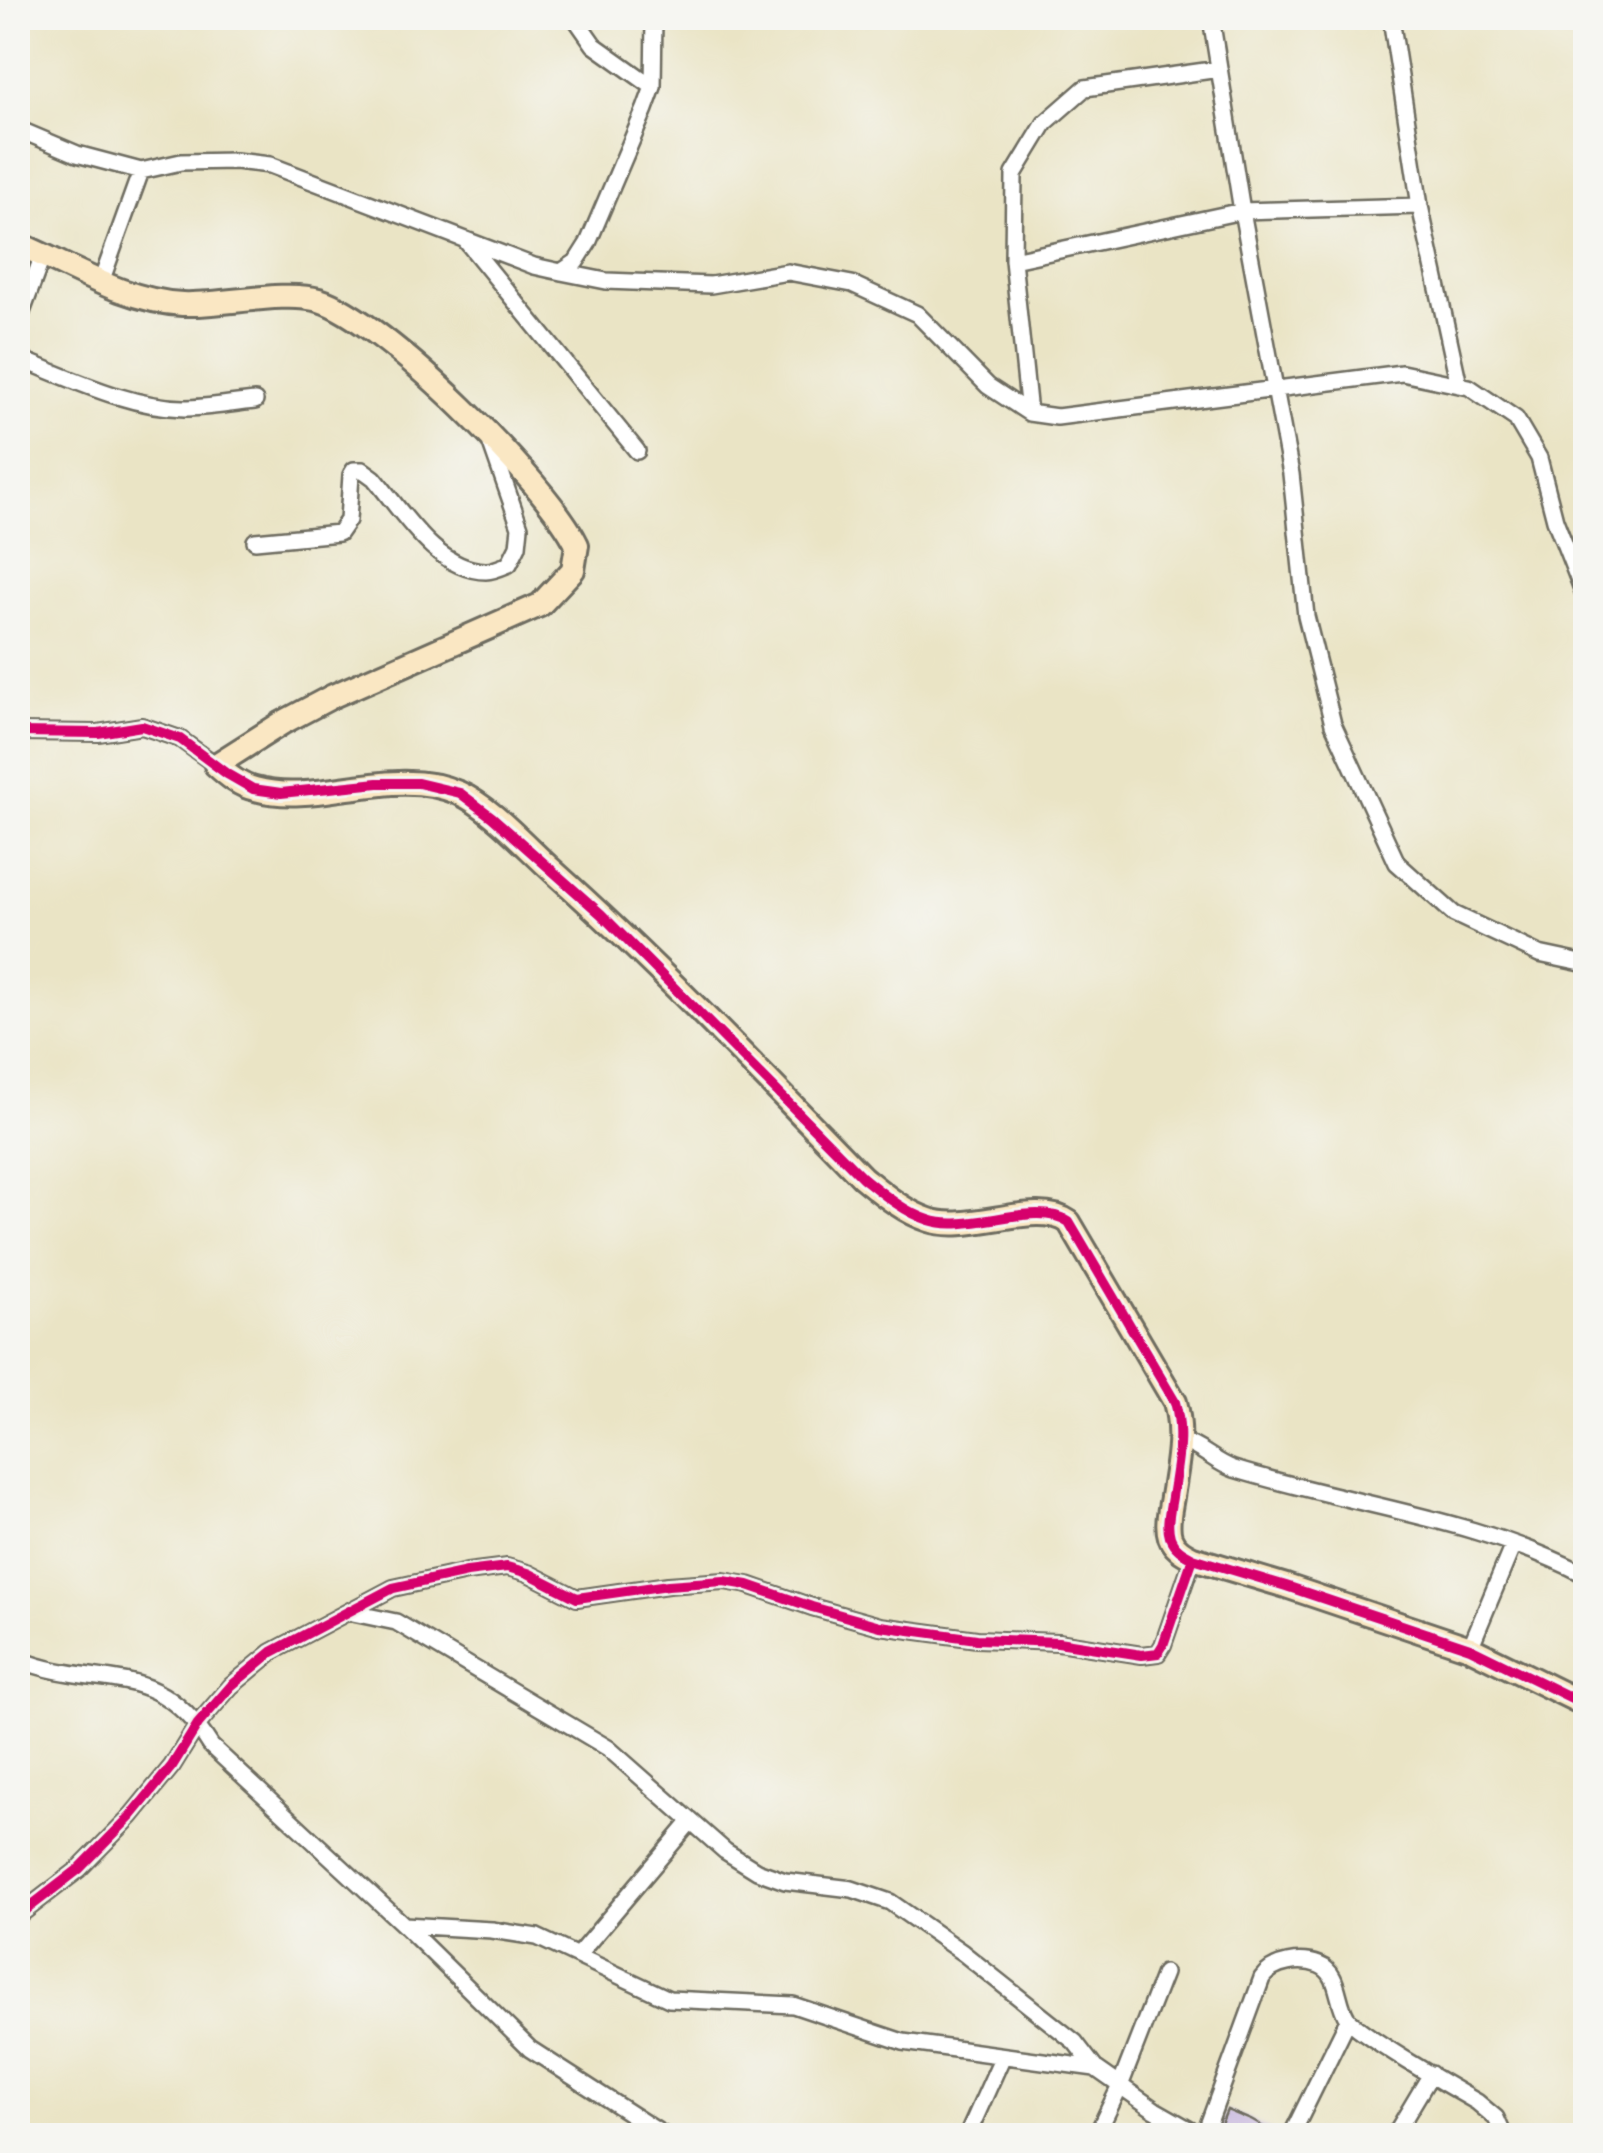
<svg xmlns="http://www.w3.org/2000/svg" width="1603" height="2153" font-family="'Architects Daughter',sans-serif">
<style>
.building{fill:#bca8d9}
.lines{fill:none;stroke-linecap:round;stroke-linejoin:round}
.street-casing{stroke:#6e6c61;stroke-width:20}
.secondary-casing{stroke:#6e6c61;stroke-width:28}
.street{stroke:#fff;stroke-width:15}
.secondary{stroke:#fae7c3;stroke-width:22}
.cycleway-casing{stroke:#f6f6f2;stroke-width:16}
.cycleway{stroke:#d6006c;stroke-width:10}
</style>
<rect width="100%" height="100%" fill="#f6f6f2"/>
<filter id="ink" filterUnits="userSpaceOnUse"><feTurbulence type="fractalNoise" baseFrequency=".01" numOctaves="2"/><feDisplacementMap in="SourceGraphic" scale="20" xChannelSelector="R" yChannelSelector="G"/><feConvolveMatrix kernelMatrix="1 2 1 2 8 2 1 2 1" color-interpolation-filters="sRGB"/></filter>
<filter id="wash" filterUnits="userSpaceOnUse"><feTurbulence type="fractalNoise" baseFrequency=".0048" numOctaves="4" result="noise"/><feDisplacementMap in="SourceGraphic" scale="40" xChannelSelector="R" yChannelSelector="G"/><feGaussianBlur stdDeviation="2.25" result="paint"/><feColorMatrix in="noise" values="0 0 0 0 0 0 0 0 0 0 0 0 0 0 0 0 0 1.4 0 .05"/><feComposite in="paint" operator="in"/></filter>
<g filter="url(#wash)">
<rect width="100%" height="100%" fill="#eae4c5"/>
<g id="blocks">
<path class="building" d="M1227,2110L1251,2120L1279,2136H1235L1219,2129Z"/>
</g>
</g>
<g filter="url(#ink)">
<use href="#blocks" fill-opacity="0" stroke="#6e6c61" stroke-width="2.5"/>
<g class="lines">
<g class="street-casing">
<path id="street" d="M575,18L594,45L653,87
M1211,18L1242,211L1291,474L1306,616L1333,724L1397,863L1454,914L1539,954L1586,964
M1391,18L1420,206L1459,385
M18,129L77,154L141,171L181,162L235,161L270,165L534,266L561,272L576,262L588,243L645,109L653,87L654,18
M466,241L637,451
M1013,260L1242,211L1420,206
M561,272L606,281L711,285L788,272L852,284L917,314L988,386L1029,413L1057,417L1402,373L1469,387L1516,419L1539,458L1555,520L1586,599
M101,282L141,171
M18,323L43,255
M18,358C70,378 127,407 184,408C208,408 232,403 255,401
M1029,413L1013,260L1014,174L1045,123L1085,88L1219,69
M255,541L339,533L348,520L351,475L354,470H363L374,478C402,511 437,571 486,571C493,571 502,567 509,564L518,546L520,527L491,444
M18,732L98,733L142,726L180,739L216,765
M1181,1441C1201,1446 1215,1463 1234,1469C1351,1505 1476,1518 1586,1575
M348,1612L396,1622L608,1748L725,1851L757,1871L785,1881L852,1889L890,1902L963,1953L1075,2042L1095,2068L1155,2110L1201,2136
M1470,1648L1513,1545
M18,1659C99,1692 156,1656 211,1746L404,1925L492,1930L537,1937L669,1999L793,2005L903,2042L1095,2068
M18,1916L79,1869L131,1816L172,1766L198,1724L231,1686L272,1652L393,1588L467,1572L507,1567L528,1573L577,1598L668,1585L724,1581L748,1585L812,1607L880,1626L977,1639L1058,1642L1142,1655L1158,1653L1163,1645L1193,1558
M404,1925L530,2049L665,2136
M578,1955L691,1821
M967,2136L1002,2058
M1096,2136L1120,2086L1164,1973
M1204,2136L1262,1978C1273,1962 1301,1958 1319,1965C1340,1973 1336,2001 1347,2018C1359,2034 1454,2089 1477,2102L1496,2118L1504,2136
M1291,2136L1348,2020
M1394,2136L1431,2074"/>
</g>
<g class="secondary-casing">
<path id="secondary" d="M18,244C71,266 123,301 182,304C222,306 283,290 319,300C383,319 548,484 577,545L573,570L540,605L333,696L282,723L216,765C227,775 240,786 255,789C319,807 393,764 459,793C491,807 527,848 553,871C661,968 761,1073 862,1177C882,1193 904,1212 929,1220C970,1234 1037,1199 1069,1222L1175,1402C1184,1434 1177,1464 1172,1497C1170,1510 1166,1524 1170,1537C1174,1548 1183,1553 1193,1558L1286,1586L1470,1648L1586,1705"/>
</g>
<use href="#street" class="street"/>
<use href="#secondary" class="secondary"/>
<g class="cycleway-casing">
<path id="cycleway" d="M18,732L98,733L142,726L180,739L227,774L253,789L281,793L378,783H418L460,793L492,817L601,914L862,1177C882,1193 904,1212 929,1220C970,1234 1037,1199 1069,1222L1175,1402C1184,1434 1177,1464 1172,1497C1170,1510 1166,1524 1170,1537C1174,1548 1183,1553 1193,1558L1286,1586L1470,1648L1586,1705
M18,1916L79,1869L131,1816L172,1766L198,1724L231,1686L272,1652L393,1588L467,1572L507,1567L528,1573L577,1598L668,1585L724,1581L748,1585L812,1607L880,1626L977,1639L1058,1642L1142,1655L1158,1653L1163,1645L1193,1558"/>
</g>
<use href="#cycleway" class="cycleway"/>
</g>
</g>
<rect width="1603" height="2153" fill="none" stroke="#f6f6f2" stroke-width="60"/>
</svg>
